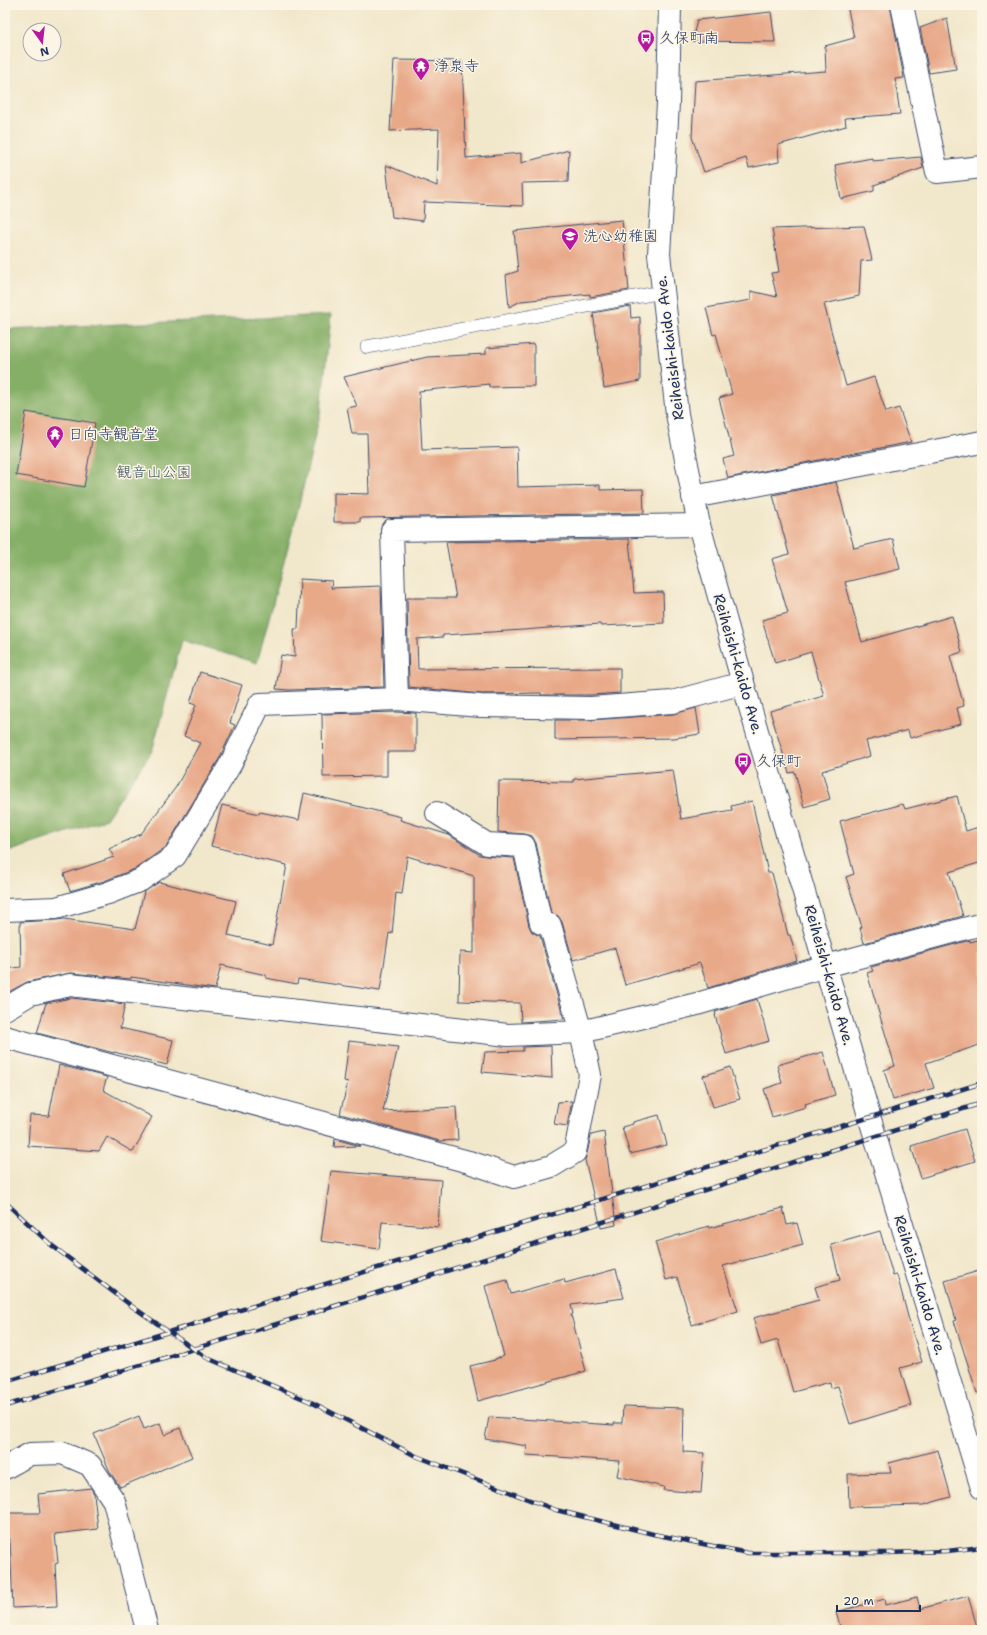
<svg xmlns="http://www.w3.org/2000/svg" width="987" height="1635" font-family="'Shantell Sans','Klee One',sans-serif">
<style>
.forest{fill:#85af66;stroke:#506f62}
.building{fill:#e8a989}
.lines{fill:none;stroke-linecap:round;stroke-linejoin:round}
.service-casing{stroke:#3b4b6e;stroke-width:14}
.minor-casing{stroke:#3b4b6e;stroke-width:24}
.tertiary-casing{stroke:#3b4b6e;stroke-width:24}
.service{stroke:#fff;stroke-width:13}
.minor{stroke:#fff;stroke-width:22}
.tertiary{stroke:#fff;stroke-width:22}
.rail-casing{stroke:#1b2f5e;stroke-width:4.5}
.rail{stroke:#fcf5e5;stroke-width:3;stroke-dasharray:9;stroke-linecap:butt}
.labels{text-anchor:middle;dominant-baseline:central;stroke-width:3;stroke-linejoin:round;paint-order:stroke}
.poi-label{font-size:15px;fill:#1b2f5e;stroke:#fcf5e5;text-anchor:start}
.street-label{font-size:15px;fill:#1b2f5e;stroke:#fcf5e5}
.park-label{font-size:15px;fill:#3e5664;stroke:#fcf5e5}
</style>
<rect width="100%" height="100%" fill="#fcf5e5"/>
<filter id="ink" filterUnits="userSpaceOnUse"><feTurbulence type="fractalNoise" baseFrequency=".025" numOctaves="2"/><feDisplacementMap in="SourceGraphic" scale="8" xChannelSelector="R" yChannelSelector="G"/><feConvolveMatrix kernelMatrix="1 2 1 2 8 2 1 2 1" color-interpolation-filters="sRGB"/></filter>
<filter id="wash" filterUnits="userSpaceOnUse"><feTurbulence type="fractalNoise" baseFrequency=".012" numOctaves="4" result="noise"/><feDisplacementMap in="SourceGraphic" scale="16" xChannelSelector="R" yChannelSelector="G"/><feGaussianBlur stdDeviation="0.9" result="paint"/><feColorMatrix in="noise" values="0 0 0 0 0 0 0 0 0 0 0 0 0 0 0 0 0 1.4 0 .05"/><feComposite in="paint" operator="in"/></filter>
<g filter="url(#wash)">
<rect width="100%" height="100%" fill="#f1e7cb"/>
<path class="forest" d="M331,315L321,410L298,509L257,663L182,640L152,751L106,819L5,853V329Z"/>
<g id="blocks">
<path class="building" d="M847,5H890L904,78L895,79L900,114L845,118L846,126L778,145L779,162L749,168L746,158L704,172L692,137L695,81L826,71L825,46L854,38Z
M771,12L775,42L692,41L697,20Z
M947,18L956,69L929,73L920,28Z
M394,60L462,61L466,158L521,153V163L569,150L568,182L522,183L523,206L424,202L423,221L392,217L386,165L437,186L439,129L390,131Z
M921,157L923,168L874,185V191L841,199L835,165L872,158V161Z
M622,220L629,290L590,297V294L521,301L509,307L506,275L518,271L514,231Z
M864,226L872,260L861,261L859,296L824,304L846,386L874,377L886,412L899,408L911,442L728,478L723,459L734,456L719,398L732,394L716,334L713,335L706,308L751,300V291L777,297L771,273L779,272L772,229Z
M630,306L631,318L640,317V381L604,388L593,313Z
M534,344V386L489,387V384L419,391L422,450L517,447L518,487L600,485V490L643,489L644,513L360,518V522H334V493L369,494L367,434H352L347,408L357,406L344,377L427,357L486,354V348Z
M26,412L95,423L84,487L16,475Z
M836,482L854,548L893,539L900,569L845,582L862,642L952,616L962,652L950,656L964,706L957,708L961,724L910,738L908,730L866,741L870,756L822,771L830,799L804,807L795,772L789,773L770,711L824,696L811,652L775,663L762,620L788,613L772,559L789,554L773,495Z
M629,539L634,593L663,592L664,623L601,626L600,624L523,630L443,635V637L417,639L418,669L620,668V693L591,695H541V693L482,694L409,687L407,598H456L446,542Z
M300,579L332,581L331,588L381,586L384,687L289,690L276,689L281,655L295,657L294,629H298Z
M200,672L242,685L230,723L235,725L219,759L166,847L135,869L104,881L70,891L64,874L114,857L109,849L141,834L176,787L200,743L184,736L196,705L190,703Z
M696,708L700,734L674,738L555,740V720H592L673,714Z
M397,712L416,713V752H387V776L323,777L322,714Z
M673,770L681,819L732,810L731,806L752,801L768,873H772L788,935H790L797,961L708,988L700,963L625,985L615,948L573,960L562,922L558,916L551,913L536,843L532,836L525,834L498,832L499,781L574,782V779Z
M304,793L401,817L400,820L449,835L480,855L486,856L514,858L529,926L532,932L540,936L564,1019L521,1022L520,1003L459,1001L460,952L474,953V876L407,856L402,894L396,893L392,934L389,933L380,991L298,979L297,984L266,978V975L221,965L215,989L131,977V979L71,973L27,982L5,994V969L21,967L20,922L56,920L64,919L135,929L144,892L159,882L236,901L228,935L272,945L287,865L250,857V856L211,846L222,805L259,814L260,812L299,820Z
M957,796L966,831L982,826V862L949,872L963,916L864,943L860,928L862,927L846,877L854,874L840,821L903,804L905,809Z
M982,939V1044L926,1063L934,1088L893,1100L884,1070L895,1066L867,973L873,971L871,967L970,940V942Z
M71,998L125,1004L120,1028L173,1040L167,1065L114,1052V1053L37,1033L46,1003Z
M757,999L769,1041L726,1054L715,1015H716L715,1012Z
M349,1041L398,1047L383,1111L456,1107L458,1140L440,1141L340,1114L348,1082L344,1081Z
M551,1046L552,1078L482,1072L485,1052L523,1051V1047Z
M823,1052L835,1095L805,1104L806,1107L772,1117L764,1089L782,1083L777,1065Z
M59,1065L107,1077L103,1090L152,1117L133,1152L107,1137L99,1151L28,1146L30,1115L49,1116Z
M730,1067L740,1099L713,1107L703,1076Z
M572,1101L567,1126L554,1124L558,1102Z
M659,1115L667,1145L630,1154L622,1127L633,1124V1122Z
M965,1129L975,1161L921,1178L911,1146Z
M604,1132L616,1225L601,1228L585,1160L587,1154L591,1135Z
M335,1139L360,1146L334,1147Z
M331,1171L441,1180L438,1227L382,1222L379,1249L321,1241Z
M783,1208L787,1225L797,1223L803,1245L723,1266L738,1311L692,1325L677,1277L666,1280L655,1242L709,1226V1228Z
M880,1231L893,1276L897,1275L910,1324L922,1362L900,1368L911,1405L850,1424L838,1386L831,1388L830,1382L793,1392L778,1340L761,1345L753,1318L819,1300L815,1287L840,1280L831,1245Z
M616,1269L624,1298L571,1305L573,1314L571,1315L586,1371L478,1401L470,1366L495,1360V1359L504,1356L485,1286L507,1280L511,1294L564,1279L565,1283Z
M982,1270V1392L977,1393L954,1321L956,1320L945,1281Z
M623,1406L684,1408L683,1452L704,1453L701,1493L663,1490L664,1487L617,1476L620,1461L526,1455L527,1446L485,1439L489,1417L614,1425V1423H622Z
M139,1416L144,1429L160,1423L164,1435L180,1428L192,1457L120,1487L110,1472L94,1434Z
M938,1450L951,1497L923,1505L849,1507L848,1474L891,1473L889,1463Z
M91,1488L94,1494L98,1529L55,1534L58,1563L55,1564L57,1606L13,1608L10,1539H7V1513H40L38,1494Z
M968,1596L978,1630H841L836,1612L885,1599L886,1605L917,1597L920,1609Z"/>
</g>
</g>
<g filter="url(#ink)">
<use href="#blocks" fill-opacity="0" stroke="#3b4b6e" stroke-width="1"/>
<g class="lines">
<g class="service-casing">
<path id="service" d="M367,347L662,292"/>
</g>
<g class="minor-casing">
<path id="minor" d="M902,5L937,172L982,167
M693,497L982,442
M397,699L392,530L699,525
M5,910L56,908L108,893L141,880L175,856L230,765L260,704L397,699L481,706L591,708L672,702L743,683
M5,1009L30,994L70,985L508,1035L581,1032L697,1004L826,966L982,924
M5,1037L469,1162L514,1177L552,1166L575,1152L590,1075L581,1032L550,925L541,923L524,846L487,844L437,813
M5,1468L30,1454L62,1453L90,1465L114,1501L147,1630"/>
</g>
<g class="tertiary-casing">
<path id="tertiary" d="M670,5L668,103L659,254L677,414L699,525L743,683L875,1136L982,1488"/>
</g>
<use href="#service" class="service"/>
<use href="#minor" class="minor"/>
<use href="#tertiary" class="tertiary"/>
<g class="rail-casing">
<path id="rail" d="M5,1202L50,1244L133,1307L207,1358L311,1402L416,1456L556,1510L653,1534L748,1553H888L947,1551L982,1547
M5,1382L982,1083
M5,1406L303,1316L982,1103"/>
</g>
<use href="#rail" class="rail"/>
</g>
</g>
<defs>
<g id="bus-pin" transform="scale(0.9)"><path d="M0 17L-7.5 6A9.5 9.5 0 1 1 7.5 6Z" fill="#b5179e" stroke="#fcf5e5"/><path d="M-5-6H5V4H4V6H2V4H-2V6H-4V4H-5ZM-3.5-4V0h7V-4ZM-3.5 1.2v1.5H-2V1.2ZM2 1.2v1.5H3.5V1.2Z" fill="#fff"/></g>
<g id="temple-pin" transform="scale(0.9)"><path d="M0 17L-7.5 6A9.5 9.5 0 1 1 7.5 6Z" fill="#b5179e" stroke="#fcf5e5"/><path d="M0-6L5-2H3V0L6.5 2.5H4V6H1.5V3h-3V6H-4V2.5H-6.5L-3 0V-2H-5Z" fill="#fff"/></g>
<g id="school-pin" transform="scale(0.9)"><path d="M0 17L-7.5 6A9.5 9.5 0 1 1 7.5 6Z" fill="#b5179e" stroke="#fcf5e5"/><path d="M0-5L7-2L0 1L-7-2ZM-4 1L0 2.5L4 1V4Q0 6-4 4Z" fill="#fff"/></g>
</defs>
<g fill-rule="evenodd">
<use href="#bus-pin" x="646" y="38"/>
<use href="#temple-pin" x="421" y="66"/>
<use href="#school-pin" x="570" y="236"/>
<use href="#temple-pin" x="55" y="434"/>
<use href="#bus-pin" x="743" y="761"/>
</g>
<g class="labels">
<g class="poi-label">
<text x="659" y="38">久保町南</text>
<text x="434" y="66">浄泉寺</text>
<text x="583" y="236">洗心幼稚園</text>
<text x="68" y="434">日向寺観音堂</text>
<text x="756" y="761">久保町</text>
</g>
<g class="street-label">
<text transform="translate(670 348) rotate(-97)">Reiheishi-kaido Ave.</text>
<text transform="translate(738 664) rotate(74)">Reiheishi-kaido Ave.</text>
<text transform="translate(829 975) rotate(74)">Reiheishi-kaido Ave.</text>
<text transform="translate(920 1285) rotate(73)">Reiheishi-kaido Ave.</text>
</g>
<g class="park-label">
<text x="154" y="472">観音山公園</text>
</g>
</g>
<rect width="987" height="1635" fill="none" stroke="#fcf5e5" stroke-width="20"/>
<g transform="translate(42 42) rotate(165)"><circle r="19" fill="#fcf5e5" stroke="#a2a6af"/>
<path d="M0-3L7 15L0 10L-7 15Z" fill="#b5179e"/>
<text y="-6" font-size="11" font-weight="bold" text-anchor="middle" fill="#1b2f5e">N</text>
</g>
<path d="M837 1605v6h83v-6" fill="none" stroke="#1b2f5e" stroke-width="2"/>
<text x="843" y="1605" font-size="12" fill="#1b2f5e" stroke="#fcf5e5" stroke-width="3" paint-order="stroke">20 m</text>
</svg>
